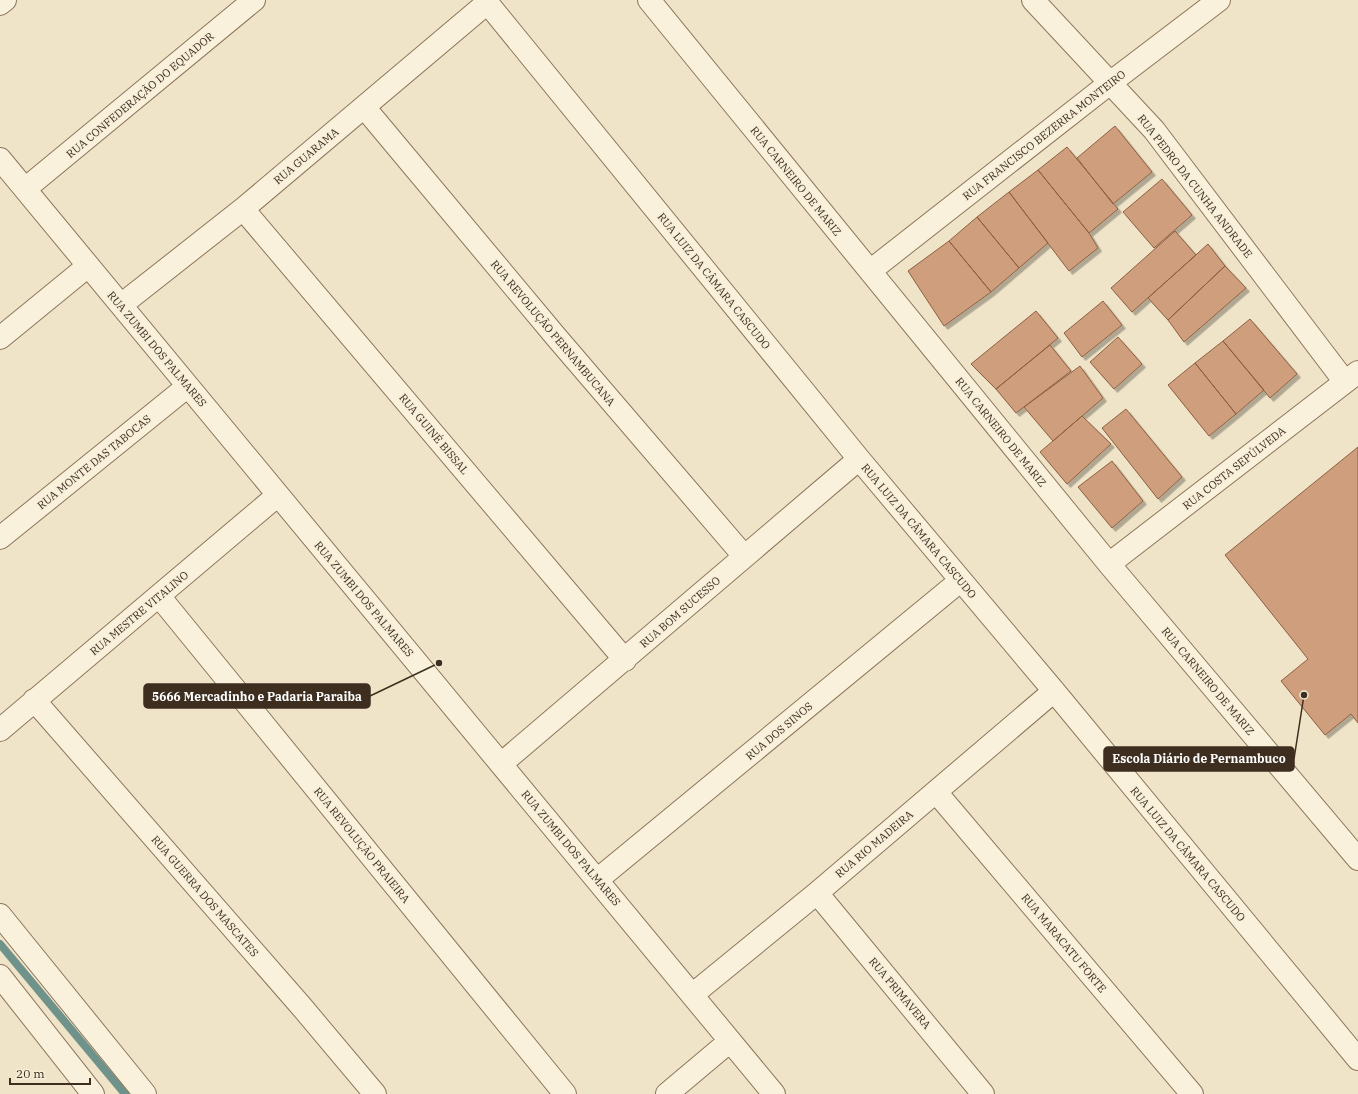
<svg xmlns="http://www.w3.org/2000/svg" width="1358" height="1094" font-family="'IBM Plex Serif',serif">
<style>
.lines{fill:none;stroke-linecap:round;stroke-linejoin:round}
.stream{stroke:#6f938a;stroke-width:8}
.building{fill:#cf9f7d;stroke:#8d5f41;filter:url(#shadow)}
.street-casing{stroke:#8d765c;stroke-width:24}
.street{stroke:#faf1dc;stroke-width:22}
.labels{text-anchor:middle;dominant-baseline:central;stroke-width:3;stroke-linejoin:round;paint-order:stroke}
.street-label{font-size:11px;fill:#3d2e20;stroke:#f7eed8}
.leader{fill:none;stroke:#3d2e20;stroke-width:1.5}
.callout-dot{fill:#3d2e20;stroke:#f7eed8;stroke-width:1.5}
.callout{fill:#3d2e20;stroke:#3d2e20;stroke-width:1.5}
.callout-label{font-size:12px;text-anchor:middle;font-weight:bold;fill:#fff}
</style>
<defs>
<filter id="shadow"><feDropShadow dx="3.5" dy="3.5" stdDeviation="0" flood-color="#0004"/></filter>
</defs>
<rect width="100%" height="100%" fill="#f0e4c8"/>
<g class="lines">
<path class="stream" d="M0,944L125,1094"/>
</g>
<path class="building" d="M1115,126L1152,172L1113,204L1077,158Z
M1067,147L1118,209L1089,233L1038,170Z
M1038,170L1089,233L1098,248L1069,271L1009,192Z
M1162,179L1192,215L1154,248L1123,212Z
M1009,192L1048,243L1019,268L977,217Z
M977,217L1019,268L991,292L949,241Z
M1175,231L1196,255L1132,312L1111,288Z
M949,241L991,292L944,326L908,271Z
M1208,244L1225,266L1168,320L1148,298Z
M1225,266L1246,288L1184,342L1168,320Z
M1103,301L1122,325L1082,357L1064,333Z
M1036,311L1058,338L996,389L971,364Z
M1250,319L1297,374L1270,398L1223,341Z
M1118,337L1142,364L1114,389L1090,362Z
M1223,341L1264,390L1236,414L1195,363Z
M1050,345L1071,371L1016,413L996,389Z
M1195,363L1236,414L1209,436L1168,385Z
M1080,366L1103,398L1053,441L1024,407Z
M1126,409L1182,477L1158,499L1102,428Z
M1082,416L1111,444L1067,484L1040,452Z
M1358,447V723L1351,714L1325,735L1281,681L1308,659L1225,555Z
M1112,461L1143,501L1112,528L1078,487Z"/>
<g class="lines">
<g class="street-casing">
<path id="street" d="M485,0L859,459L1054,691L1358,1059
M649,0L1109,564L1358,859
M1033,0L1154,130L1345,382
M0,4L5,0
M364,107L557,338L744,556
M0,159L774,1094
M25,189L254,0
M243,209L625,660
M870,271L1110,83L1219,0
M121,305L243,209L487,3
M0,338L88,266
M0,538L188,386
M1109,564L1358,372
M159,596L565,1094
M34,700L301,1006L375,1094
M0,730L278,495
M501,764L859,459
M936,792L1192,1094
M597,880L960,581
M817,893L983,1094
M0,915L145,1094
M0,976L93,1094
M692,995L817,893L1054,691
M667,1094L730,1041"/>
</g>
<use href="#street" class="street"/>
</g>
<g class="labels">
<g class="street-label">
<text transform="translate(140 95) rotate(-40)">RUA CONFEDERAÇÃO DO EQUADOR</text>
<text transform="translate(1044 135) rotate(-38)">RUA FRANCISCO BEZERRA MONTEIRO</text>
<text transform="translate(306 156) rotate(-40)">RUA GUARAMA</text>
<text transform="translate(796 181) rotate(51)">RUA CARNEIRO DE MARIZ</text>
<text transform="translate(1195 186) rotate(52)">RUA PEDRO DA CUNHA ANDRADE</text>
<text transform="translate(714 281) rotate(51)">RUA LUIZ DA CÂMARA CASCUDO</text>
<text transform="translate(553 333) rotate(50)">RUA REVOLUÇÃO PERNAMBUCANA</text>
<text transform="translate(157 349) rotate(50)">RUA ZUMBI DOS PALMARES</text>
<text transform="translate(1001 432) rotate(51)">RUA CARNEIRO DE MARIZ</text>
<text transform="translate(434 434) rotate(50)">RUA GUINÉ BISSAL</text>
<text transform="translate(94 462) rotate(-39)">RUA MONTE DAS TABOCAS</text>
<text transform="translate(1234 468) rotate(-38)">RUA COSTA SEPÚLVEDA</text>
<text transform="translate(919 531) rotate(50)">RUA LUIZ DA CÂMARA CASCUDO</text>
<text transform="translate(364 599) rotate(50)">RUA ZUMBI DOS PALMARES</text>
<text transform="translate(680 612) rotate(-41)">RUA BOM SUCESSO</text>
<text transform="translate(139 613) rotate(-40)">RUA MESTRE VITALINO</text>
<text transform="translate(1208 681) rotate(50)">RUA CARNEIRO DE MARIZ</text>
<text transform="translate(779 731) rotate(-40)">RUA DOS SINOS</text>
<text transform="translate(874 844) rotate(-40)">RUA RIO MADEIRA</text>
<text transform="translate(362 845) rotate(51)">RUA REVOLUÇÃO PRAIEIRA</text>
<text transform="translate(571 848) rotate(50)">RUA ZUMBI DOS PALMARES</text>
<text transform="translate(1188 854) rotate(50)">RUA LUIZ DA CÂMARA CASCUDO</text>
<text transform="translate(205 896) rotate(49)">RUA GUERRA DOS MASCATES</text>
<text transform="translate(1064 943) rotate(50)">RUA MARACATU FORTE</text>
<text transform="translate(900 993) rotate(50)">RUA PRIMAVERA</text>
</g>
</g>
<path class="leader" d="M439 663L370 696M1304 695L1294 759"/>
<g class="callout-dot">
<circle cx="439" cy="663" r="4"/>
<circle cx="1304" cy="695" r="4"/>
</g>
<g class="callout">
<rect x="144" y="684" width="226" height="24" rx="4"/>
<rect x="1104" y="747" width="190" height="24" rx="4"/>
</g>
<g class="callout-label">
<text x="257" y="701">5666 Mercadinho e Padaria Paraiba</text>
<text x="1199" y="763">Escola Diário de Pernambuco</text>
</g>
<path d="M10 1078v6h80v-6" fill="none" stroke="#3d2e20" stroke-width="2"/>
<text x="16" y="1078" font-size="12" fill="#3d2e20" stroke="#f7eed8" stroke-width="3" paint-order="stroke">20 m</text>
</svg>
